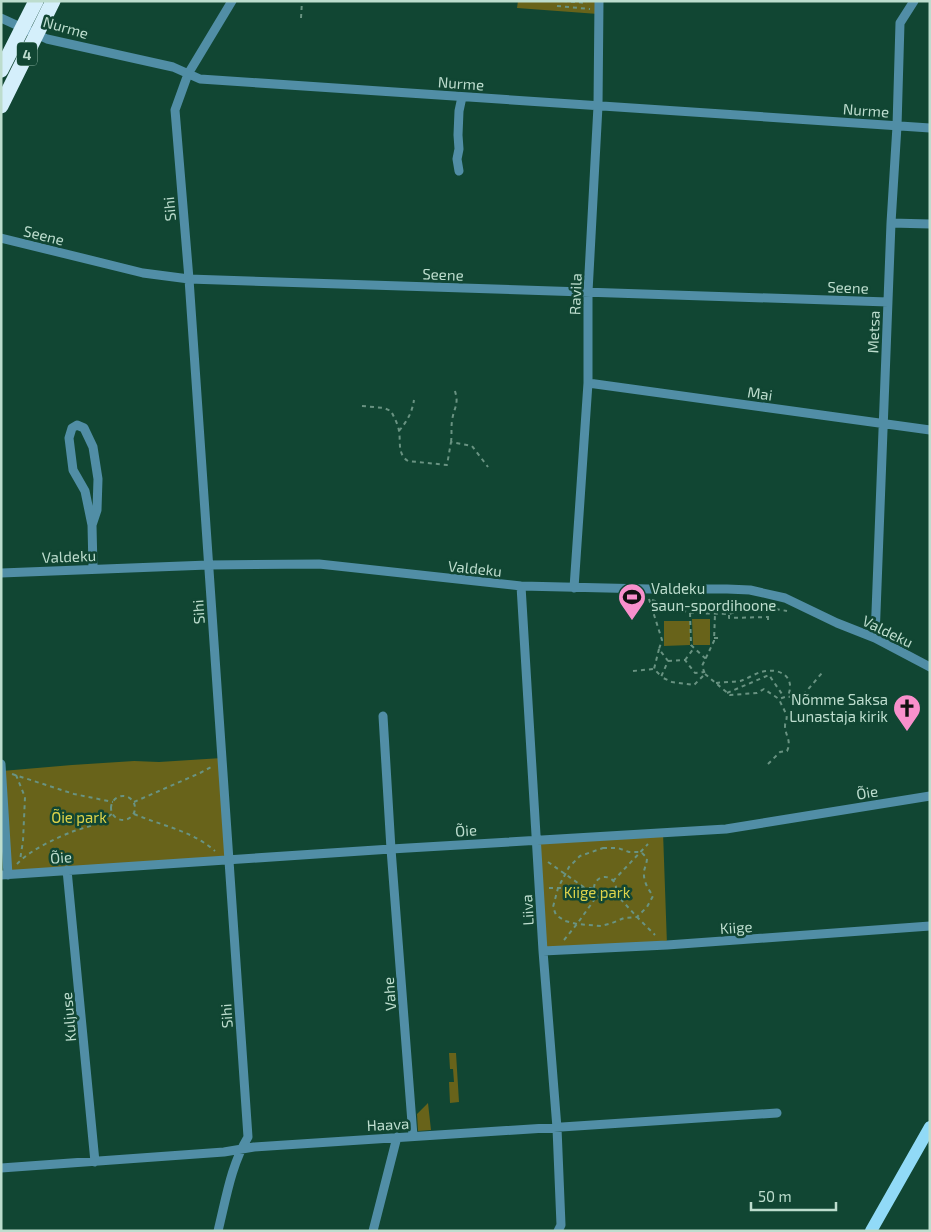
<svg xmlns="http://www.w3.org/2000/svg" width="931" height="1232" font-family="'Exo 2',sans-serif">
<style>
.green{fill:#68631a}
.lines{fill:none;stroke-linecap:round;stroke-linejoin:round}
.path{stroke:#699382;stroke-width:2;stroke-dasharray:4 4;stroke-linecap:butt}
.minor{stroke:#518ea6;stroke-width:9}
.major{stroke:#91daf7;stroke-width:12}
.highway{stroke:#d4effb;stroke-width:15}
.labels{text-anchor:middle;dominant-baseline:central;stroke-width:5;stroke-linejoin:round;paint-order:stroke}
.shield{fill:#114633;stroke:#89b0a0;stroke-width:1}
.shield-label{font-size:14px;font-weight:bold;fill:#bdddce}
.street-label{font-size:15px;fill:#bdddce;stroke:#114633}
.poi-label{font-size:15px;fill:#bdddce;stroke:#114633;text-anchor:start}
.park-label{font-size:15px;fill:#ddd34b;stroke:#114633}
</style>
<rect width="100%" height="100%" fill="#114633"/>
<path class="green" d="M518,1H599L598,14L517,8Z
M692,619H710V645H693Z
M664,621H690V645L664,646Z
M222,758L229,860L8,875L2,771L72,765L134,761L159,762Z
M663,832L667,945L543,951L537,840Z
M449,1053H456L459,1102L450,1103L449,1082H454L453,1069H450Z
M428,1103L431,1130L418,1131L417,1114Z"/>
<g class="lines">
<path class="path" d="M563,1L587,3
M557,6L590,9
M301,18L302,1
M362,406L384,408L391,411C394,417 398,424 399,431C401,442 397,454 408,461L447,465L451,442L472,446L488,467
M399,431C407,421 412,413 414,400
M451,442C452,435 451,428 452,421C454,406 460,405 454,388
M649,599L662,640L659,649L668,661L661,677L672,682L694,685L705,674L702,666L714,641L715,614
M652,600L690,613L729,614L753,606H760L761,602
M760,606L787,611
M768,608V621
M690,613L691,645L706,659
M729,615V618L768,617
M714,638H721
M659,649L654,669L661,676
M685,660L694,648
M668,661L685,660L695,673L704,672
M633,671L654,669
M705,674L730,695L757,693L764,689L779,699L788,696L804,704
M716,683C724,682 732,682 740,681C747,679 754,674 761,672C779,667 796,676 788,696
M727,693L769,675L784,697
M798,701L822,673
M768,764L780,752L787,751C792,741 785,735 785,726C785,721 788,719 786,714C784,709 781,704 779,699
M12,774L74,794L113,802
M16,775L25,797L23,841L20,860
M111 808a12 12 0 1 1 24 0a12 12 0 1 1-24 0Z
M134,802L200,773L213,766
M134,814C162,826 191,830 215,851
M603,848H618L629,852H641L647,858C647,863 645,867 644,871C643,881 648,889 653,896L647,907L637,917L624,918L612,923L601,926L577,924L565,921L556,915L553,907L558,888L569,867L580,856Z
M548,862L585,888
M17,864C30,850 56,838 74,831C83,828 92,826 100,822C105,820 109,816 113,813
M594 888a11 11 0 1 1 22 0a11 11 0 1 1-22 0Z
M613,881L648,844
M549,888H594
M615,893L637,917L655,935
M564,940L577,924L597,896"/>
<path class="minor" d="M1,18L47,39L173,67L200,79L930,128
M459,171L457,159L459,149L458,135L459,111L462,97
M891,223L930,224
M1,238L143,273L189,279L888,302
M588,383L930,430
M92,525L85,491L73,470L69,438L72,428L77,425L84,428L93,447L98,479L97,510L92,525L93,569
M1,573L208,565L319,564L521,586L649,589H727L750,590L785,598L837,623L875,638L930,667
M521,586L543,951L557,1128L561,1225L558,1231
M574,588L588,383V292L598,106L599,1
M875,638L891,223L897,126L900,23L914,1
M383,716L391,849L413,1136
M1,764L8,875
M67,870L95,1162
M1,875L391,849L726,829L930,796
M543,951L667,945L930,926
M1,1168L224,1152L254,1147L777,1113
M218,1231C226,1199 231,1165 248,1137L189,279L175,110L188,74L232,1
M373,1231L397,1137"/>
<path class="major" d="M871,1231L930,1127"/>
<path class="highway" d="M1,70L36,1
M1,106L53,1"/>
</g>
<defs>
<g id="stadium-pin" transform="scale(1.4375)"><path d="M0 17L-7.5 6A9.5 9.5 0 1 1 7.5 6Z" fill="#f890cc" stroke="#114633"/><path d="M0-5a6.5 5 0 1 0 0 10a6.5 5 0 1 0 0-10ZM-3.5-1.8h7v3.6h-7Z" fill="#111"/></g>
<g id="church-pin" transform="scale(1.4375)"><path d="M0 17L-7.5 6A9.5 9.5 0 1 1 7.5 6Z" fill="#f890cc" stroke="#114633"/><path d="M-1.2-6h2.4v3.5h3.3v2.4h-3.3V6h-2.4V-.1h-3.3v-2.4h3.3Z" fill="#111"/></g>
</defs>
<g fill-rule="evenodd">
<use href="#stadium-pin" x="632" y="597"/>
<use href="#church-pin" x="907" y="708"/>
</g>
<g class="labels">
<rect class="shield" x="17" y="42.5" width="20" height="23" rx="4"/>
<g class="shield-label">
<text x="27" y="54">4</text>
</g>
<g class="street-label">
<text transform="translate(66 27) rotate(16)">Nurme</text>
<text transform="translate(461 83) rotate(4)">Nurme</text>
<text transform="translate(866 110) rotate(4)">Nurme</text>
<text transform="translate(169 209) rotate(-95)">Sihi</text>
<text transform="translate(44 235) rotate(14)">Seene</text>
<text transform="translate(443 274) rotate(2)">Seene</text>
<text transform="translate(848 287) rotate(2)">Seene</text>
<text transform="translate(575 294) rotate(-88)">Ravila</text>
<text transform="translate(873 332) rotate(-88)">Metsa</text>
<text transform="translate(760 393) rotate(8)">Mai</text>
<text transform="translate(69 556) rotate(-2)">Valdeku</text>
<text transform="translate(475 568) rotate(6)">Valdeku</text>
<text transform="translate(198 612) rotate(-94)">Sihi</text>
<text transform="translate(888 631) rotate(26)">Valdeku</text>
<text transform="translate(867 792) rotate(-9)">Õie</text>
<text transform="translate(466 830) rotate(-4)">Õie</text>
<text transform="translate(61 857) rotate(-4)">Õie</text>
<text transform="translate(527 910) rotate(-93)">Liiva</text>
<text transform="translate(736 927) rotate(-4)">Kiige</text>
<text transform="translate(389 994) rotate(-94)">Vahe</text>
<text transform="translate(226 1016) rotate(-94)">Sihi</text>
<text transform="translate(68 1017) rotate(-95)">Kuljuse</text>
<text transform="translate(388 1124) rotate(-3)">Haava</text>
</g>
<g class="poi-label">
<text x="651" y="588">Valdeku<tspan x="651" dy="17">saun-spordihoone</tspan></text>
<text x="888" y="699" text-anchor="end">Nõmme Saksa<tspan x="888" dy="17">Lunastaja kirik</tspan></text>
</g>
<g class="park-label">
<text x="79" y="817">Õie park</text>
<text x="597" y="892">Kiige park</text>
</g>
</g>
<rect width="931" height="1232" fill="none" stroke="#bdddce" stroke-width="5"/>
<path d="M751 1202v8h85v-8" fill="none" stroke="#bdddce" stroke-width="2.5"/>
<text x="758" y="1202" font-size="15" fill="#bdddce" stroke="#114633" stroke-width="4" paint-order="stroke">50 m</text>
</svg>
